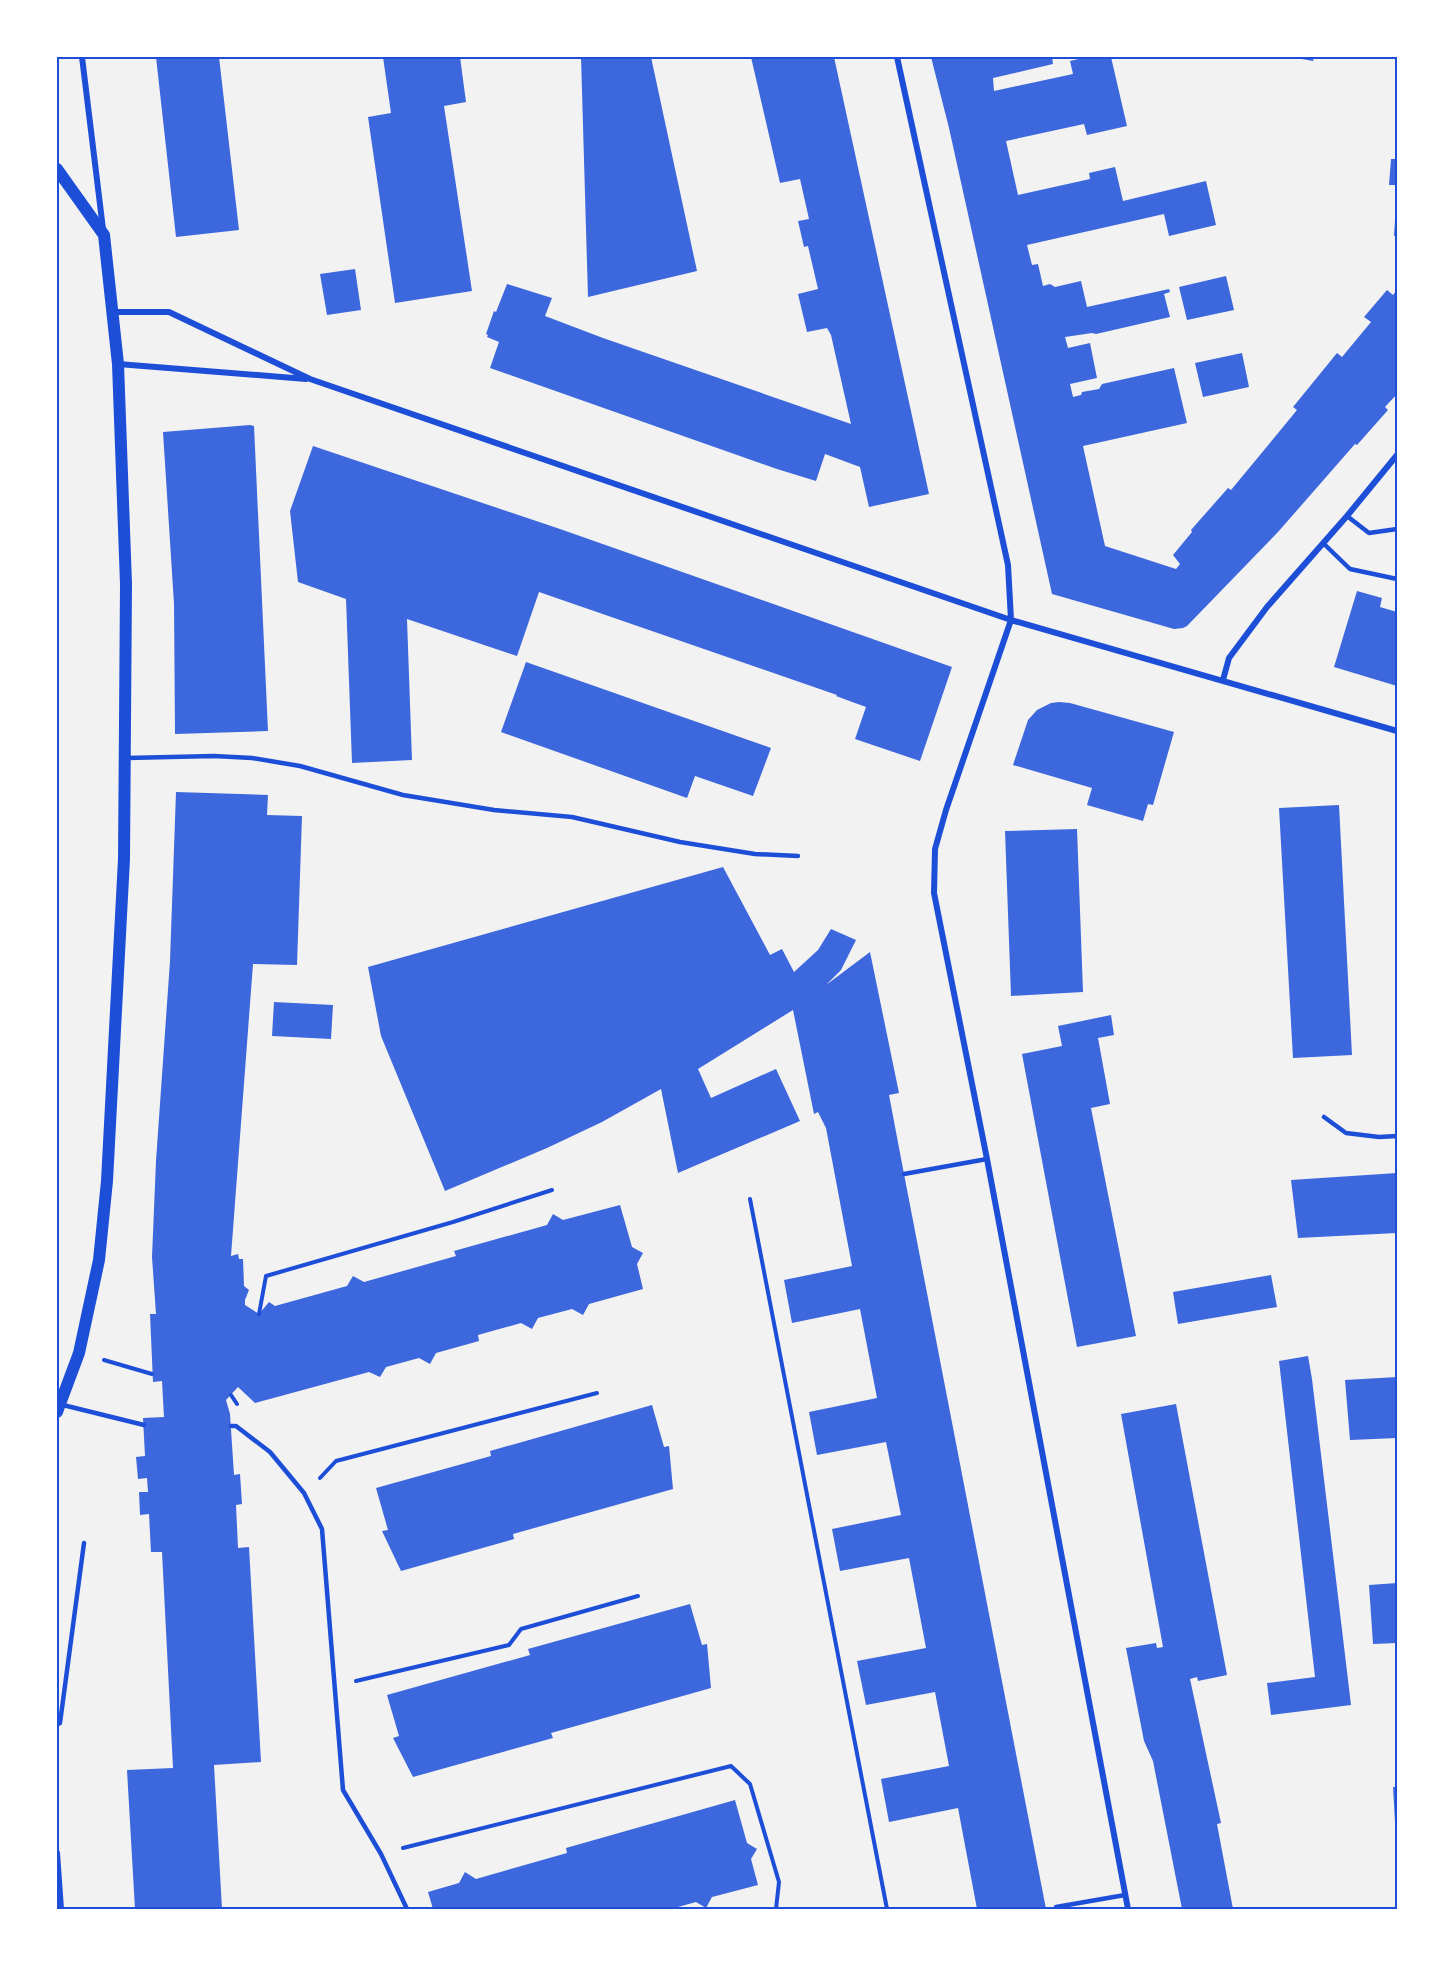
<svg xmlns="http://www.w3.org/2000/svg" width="1454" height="1966" font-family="Barlow,sans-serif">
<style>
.building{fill:#3d67dc}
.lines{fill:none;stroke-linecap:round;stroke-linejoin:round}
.path{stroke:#1d4ed8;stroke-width:4}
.service{stroke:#1d4ed8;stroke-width:4.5}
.minor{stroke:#1d4ed8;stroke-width:6}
.secondary{stroke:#1d4ed8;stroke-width:12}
.neatline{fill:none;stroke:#1d4ed8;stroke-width:2}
</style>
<rect width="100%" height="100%" fill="#f2f2f2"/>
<path class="building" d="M156,57H219L239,230L176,237Z
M383,57H460L466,102L444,106L472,291L395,303L368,117L391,113Z
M581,57H651L697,271L588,297Z
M751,57H834L929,494L869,507L860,467L825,454L816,481L777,469L490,368L499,342L487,337L488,335L486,334L494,311L496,312L507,284L552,298L545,316L603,338L851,424L831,335L827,328L807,332L798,294L818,289L808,246L804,247L798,221L809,219L800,179L780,183Z
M931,57H1052L1053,64L993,78L994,91L1073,74L1070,61L1087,57H1111L1127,126L1087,135L1084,124L1006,141L1018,195L1090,179L1089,173L1115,167L1123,201L1206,181L1216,225L1169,236L1164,214L1027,245L1032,265L1038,264L1043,286L1050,284L1055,287L1081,281L1087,307L1169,289L1170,292L1164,294L1170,317L1096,334L1092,333L1065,337L1068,348L1090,343L1097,378L1070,384L1073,397L1081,395L1082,392L1099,389L1102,384L1174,368L1187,423L1083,446L1105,546L1176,569L1180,564L1173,555L1192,532L1191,530L1228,488L1231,490L1274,438L1297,410L1293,407L1337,353L1342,357L1371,322L1364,317L1387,290L1393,295L1397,290V394L1385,407L1388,410L1357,445L1355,444L1278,532L1187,626L1183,628L1174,629L1052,594L949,128Z
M1296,57H1314L1313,61L1296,58Z
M1391,159H1397V185H1389Z
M1395,220H1397V236H1394Z
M355,269L361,310L327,315L320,274Z
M1226,276L1234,310L1187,320L1179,287Z
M1242,353L1249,387L1203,397L1195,363Z
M250,425L254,426L268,731L175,734L174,604L163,432Z
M313,446L560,529L952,667L920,761L855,739L866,707L836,696L837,695L539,592L517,656L407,619L412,760L352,763L346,599L298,582L290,511Z
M1357,591L1382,598L1380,607L1397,612V686L1334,667Z
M526,662L771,748L753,796L695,776L687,798L501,732Z
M1059,702L1070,703L1174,732L1153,805L1148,804L1143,821L1087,805L1092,788L1013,765L1028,720L1037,710L1051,703Z
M176,792L268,795L267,815L302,816L297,965L253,964L231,1256L238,1254L239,1259H243L244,1286L249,1290L245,1300V1305L259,1314L269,1302L275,1306L347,1286L353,1276L364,1282L456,1256L454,1251L547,1225L553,1214L563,1220L620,1205L632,1247L643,1253L637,1264L643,1289L589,1304L583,1315L572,1309L538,1318L532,1329L521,1323L478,1335L479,1341L436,1353L430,1364L419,1358L386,1367L380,1377L369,1372L255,1403L238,1387L226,1400L230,1414L234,1475L240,1474L242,1504L236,1505L238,1548L249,1547L261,1762L214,1765L222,1909H135L127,1770L173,1768L162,1552H151L149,1514L140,1515L139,1492H148L147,1478L138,1479L136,1457L145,1456L143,1418L164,1417L162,1381L153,1382L150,1314H156L152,1257L156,1161L170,961Z
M1339,805L1352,1055L1293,1058L1279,808Z
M1077,829L1083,992L1011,996L1005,831Z
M723,867L770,955L782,949L794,972L818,950L831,929L856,940L841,970L826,985L870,952L899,1093L889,1095L904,1174L1046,1909H977L958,1808L889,1822L881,1779L949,1766L935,1692L866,1705L857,1661L926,1648L909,1558L840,1571L832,1529L901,1515L886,1442L817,1455L809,1412L877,1398L860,1309L792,1323L784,1280L852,1266L826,1128L818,1112L814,1114L793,1010L698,1069L711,1098L776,1069L800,1121L678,1173L661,1089L602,1122L547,1148L445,1191L381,1036L368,967Z
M274,1002L333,1005L331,1039L272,1036Z
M1111,1015L1114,1035L1098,1038L1110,1104L1091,1108L1136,1336L1077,1347L1022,1054L1062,1046L1058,1026Z
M1397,1173V1233L1298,1238L1291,1180Z
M1271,1275L1277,1307L1178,1324L1173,1292Z
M1308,1356L1312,1379L1351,1705L1271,1715L1267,1683L1315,1677L1279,1361Z
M1397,1377V1438L1350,1440L1345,1380Z
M1176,1404L1227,1675L1198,1681L1197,1677L1190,1679L1221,1823L1217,1824L1233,1909H1182L1153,1761L1144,1741L1126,1648L1156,1643L1157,1648L1163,1647L1121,1414Z
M652,1405L664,1447L669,1446L673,1489L513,1534L514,1539L401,1571L382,1531L388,1530L376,1488L491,1456L490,1451Z
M1397,1583V1643L1373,1644L1369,1585Z
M690,1604L702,1645L707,1644L711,1688L551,1733L553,1738L413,1777L393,1738L399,1736L387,1695L530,1655L528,1649Z
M1393,1787H1397V1822H1395Z
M735,1800L747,1843L757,1849L751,1859L758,1885L712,1897L706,1908L696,1902L678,1907L677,1909H433L428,1892L459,1883L465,1872L476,1879L567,1853L566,1848Z"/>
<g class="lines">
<path class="path" d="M750,1199L887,1909
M259,1314L266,1276L453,1222L552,1190
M104,1360L152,1374
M231,1395L237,1404
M320,1478L336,1461L597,1393
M356,1681L509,1645L521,1629L638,1596
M403,1848L731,1766L750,1784L779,1882L776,1909"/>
<path class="service" d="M1347,516L1369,533L1397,529
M1323,543L1350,569L1397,579
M127,758L214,756L252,758L300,766L403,795L494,810L572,817L680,842L755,854L798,856
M1324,1117L1346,1133L1379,1137L1397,1136
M904,1174L987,1159
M63,1405L144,1425
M231,1426H236L270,1452L304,1493L322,1529L343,1790L381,1854L407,1909
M57,1725L60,1723L84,1543
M1056,1907L1125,1895"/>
<path class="minor" d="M82,57L103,229
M897,57L1008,565L1011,620L946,810L935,849L934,893L987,1159L1128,1909
M113,312H169L310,379L1011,620L1397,731
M118,364L306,379
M1223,680L1229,658L1267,607L1347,516L1397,455
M57,1853L61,1909"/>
<path class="secondary" d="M57,169L104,235L118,364L126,584L124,859L107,1181L99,1260L79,1353L57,1412"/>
</g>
<rect width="1454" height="1966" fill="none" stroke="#ffffff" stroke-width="117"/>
<rect x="58" y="58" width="1338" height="1850" class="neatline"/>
</svg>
